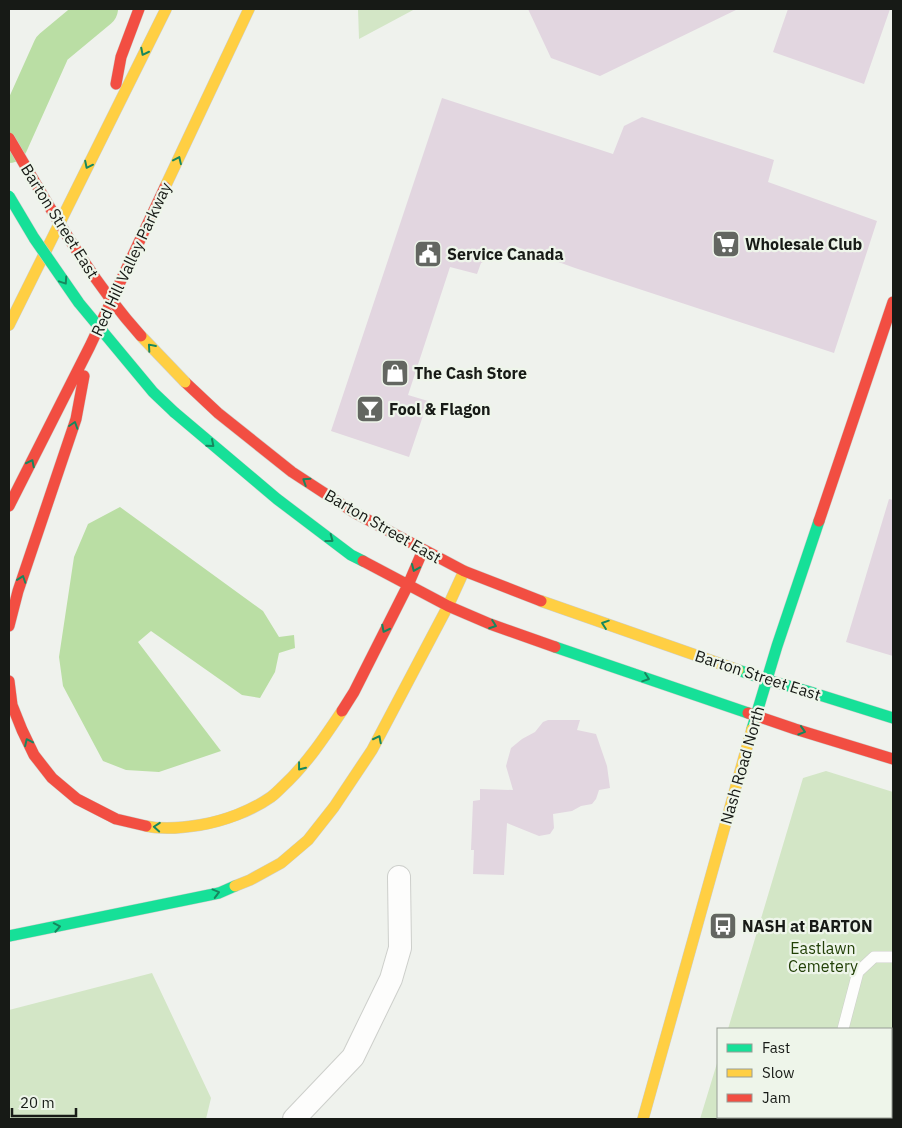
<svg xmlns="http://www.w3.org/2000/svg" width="902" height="1128" font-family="'IBM Plex Sans',sans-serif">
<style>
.green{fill:#d3e6c6}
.water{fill:#badea4}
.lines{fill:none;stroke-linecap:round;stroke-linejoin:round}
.river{stroke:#badea4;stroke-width:38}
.building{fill:#e2d6e0}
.lane-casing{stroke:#cdcfcb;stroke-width:12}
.street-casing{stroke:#cdcfcb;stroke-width:24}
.fast-casing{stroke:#cdcfcb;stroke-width:12}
.slow-casing{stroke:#cdcfcb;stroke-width:12}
.jam-casing{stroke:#cdcfcb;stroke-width:12}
.lane{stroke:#fdfdfc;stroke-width:11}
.street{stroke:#fdfdfc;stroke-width:22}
.fast{stroke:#16e098;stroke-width:11}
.slow{stroke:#ffcf43;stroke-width:11}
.jam{stroke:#f24e42;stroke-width:11}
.fast-bridge-casing{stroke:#cdcfcb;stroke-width:12;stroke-linecap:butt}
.slow-bridge-casing{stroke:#cdcfcb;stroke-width:12;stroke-linecap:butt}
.jam-bridge-casing{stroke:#cdcfcb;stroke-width:12;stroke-linecap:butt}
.fast-bridge{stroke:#16e098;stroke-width:11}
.slow-bridge{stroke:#ffcf43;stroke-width:11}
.jam-bridge{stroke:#f24e42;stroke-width:11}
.oneway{stroke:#16875e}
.labels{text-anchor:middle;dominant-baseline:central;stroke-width:4.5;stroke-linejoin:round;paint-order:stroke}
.street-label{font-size:16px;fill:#171a16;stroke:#eef5ea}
.poi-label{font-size:16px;font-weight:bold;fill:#171a16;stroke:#eef5ea;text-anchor:start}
.park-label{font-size:16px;fill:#224007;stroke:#eef5ea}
</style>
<rect width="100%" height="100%" fill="#eff2ed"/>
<path class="green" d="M358,9H415L359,39Z
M826,771L893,792V1119H700L718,1060V1117H891V1029H728L803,778Z
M152,973L211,1098L206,1119H9V1010Z"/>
<path class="water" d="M120,507L263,611L279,637L294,635L295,648L279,653L275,672L260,698L242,695L151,631L138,642L221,751L159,772L126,770L103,761L63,686L59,657L74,557L88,524Z"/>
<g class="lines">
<path class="river" d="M9,144L52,48L99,9"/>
</g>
<path class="building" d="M528,9H738L600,76L551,58Z
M788,9H890L864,84L773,52Z
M442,98L613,154L624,126L642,117L774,160L768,182L877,221L834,353L575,268L514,246L481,263L477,274L450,267L408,395L428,401L409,457L331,431Z
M889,499L893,500V656L846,642Z
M548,720H580L577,730L596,734L607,766L610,788L599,790L596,799L592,804L581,806L572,811L553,814L554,828L550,834L539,836L507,823L504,875L473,874L474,850H471L473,801L480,800V789L513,790L506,766L511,748L522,739L535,732L543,722Z"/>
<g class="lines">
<g class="lane-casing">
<path id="lane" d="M843,1029L858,972L874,957H893
M819,1119L820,1117"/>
</g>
<g class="street-casing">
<path id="street" d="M294,1119L353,1057L391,979L400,948L399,877"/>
</g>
<g class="fast-casing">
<path id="fast" d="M174,412L277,499L351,555L363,561
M555,647L748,713
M738,670L767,680L807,691L893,718
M752,729L777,646L819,521
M9,936L219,893L235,886"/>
</g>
<g class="slow-casing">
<path id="slow" d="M165,187L249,9
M9,325L166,9
M541,601L738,670
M146,826C164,830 182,828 200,825C224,821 251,811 271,797C275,794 279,790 282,787C306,765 324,738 342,711
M235,886L250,880L281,863L308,840L334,807L372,750L448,606L464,571
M643,1119L752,729"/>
</g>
<g class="jam-casing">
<path id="jam" d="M116,84L121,57L139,9
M185,382L218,413L292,472L355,513L464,571L541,601
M9,506L90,346L165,187
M819,521L893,302
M363,561L448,606L490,624L555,647
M9,626L18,591L76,419L84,376
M9,681L12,705L22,730L34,755L52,778L77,799L116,819L146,826
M342,711L354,692L408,585L423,550
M748,713L795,729L893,759"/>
</g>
<use href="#lane" class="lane"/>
<use href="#street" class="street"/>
<use href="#fast" class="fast"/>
<use href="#slow" class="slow"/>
<use href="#jam" class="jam"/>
<g class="fast-bridge-casing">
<path id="fast-bridge" d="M9,196L34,238L79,303L153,392L174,412"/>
</g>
<g class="slow-bridge-casing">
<path id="slow-bridge" d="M141,336L185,382"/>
</g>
<g class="jam-bridge-casing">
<path id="jam-bridge" d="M9,138C49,206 88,277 141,336"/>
</g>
<use href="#fast-bridge" class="fast-bridge"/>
<use href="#slow-bridge" class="slow-bridge"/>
<use href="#jam-bridge" class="jam-bridge"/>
</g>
<defs><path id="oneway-chevron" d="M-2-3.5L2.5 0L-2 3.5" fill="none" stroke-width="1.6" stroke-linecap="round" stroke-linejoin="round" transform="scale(1.25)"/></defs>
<g class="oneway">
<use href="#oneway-chevron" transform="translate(144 52) rotate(117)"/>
<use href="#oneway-chevron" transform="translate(178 160) rotate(-65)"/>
<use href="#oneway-chevron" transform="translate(88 165) rotate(116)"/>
<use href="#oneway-chevron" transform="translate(64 281) rotate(56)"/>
<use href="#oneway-chevron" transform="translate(151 347) rotate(-131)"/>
<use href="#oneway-chevron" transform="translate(74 425) rotate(-72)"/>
<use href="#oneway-chevron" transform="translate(211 444) rotate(41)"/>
<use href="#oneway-chevron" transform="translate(31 463) rotate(-63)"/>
<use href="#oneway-chevron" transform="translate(306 481) rotate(-147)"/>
<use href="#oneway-chevron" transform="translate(330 539) rotate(37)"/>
<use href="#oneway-chevron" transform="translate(415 568) rotate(113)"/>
<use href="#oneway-chevron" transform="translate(22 579) rotate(-71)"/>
<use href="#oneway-chevron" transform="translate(605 624) rotate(-161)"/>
<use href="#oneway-chevron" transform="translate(493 625) rotate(20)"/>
<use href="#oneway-chevron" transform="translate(385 629) rotate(117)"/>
<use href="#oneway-chevron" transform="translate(646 678) rotate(19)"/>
<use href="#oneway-chevron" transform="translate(802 731) rotate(17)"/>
<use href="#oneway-chevron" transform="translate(378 739) rotate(-63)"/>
<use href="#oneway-chevron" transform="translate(28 742) rotate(-115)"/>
<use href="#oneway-chevron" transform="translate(301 767) rotate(128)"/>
<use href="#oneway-chevron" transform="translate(157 827) rotate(-176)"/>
<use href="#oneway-chevron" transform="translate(216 893) rotate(-15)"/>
<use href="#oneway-chevron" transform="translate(57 927) rotate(-11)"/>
</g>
<defs>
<g id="supermarket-square" transform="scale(1.4375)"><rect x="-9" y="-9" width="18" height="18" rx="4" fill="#636661" stroke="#eef5ea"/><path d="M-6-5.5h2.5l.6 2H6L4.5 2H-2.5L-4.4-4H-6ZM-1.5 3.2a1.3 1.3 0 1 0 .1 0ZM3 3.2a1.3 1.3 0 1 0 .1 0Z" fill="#fff"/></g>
<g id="civic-square" transform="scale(1.4375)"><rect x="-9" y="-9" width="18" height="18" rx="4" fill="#636661" stroke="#eef5ea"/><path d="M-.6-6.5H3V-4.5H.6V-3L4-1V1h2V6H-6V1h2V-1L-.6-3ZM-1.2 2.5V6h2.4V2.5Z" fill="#fff"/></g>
<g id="shop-square" transform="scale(1.4375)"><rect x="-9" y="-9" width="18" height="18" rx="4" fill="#636661" stroke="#eef5ea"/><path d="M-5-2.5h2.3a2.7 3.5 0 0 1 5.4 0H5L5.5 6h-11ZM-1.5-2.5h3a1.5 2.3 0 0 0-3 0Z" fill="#fff"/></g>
<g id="bar-square" transform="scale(1.4375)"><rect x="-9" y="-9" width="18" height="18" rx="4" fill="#636661" stroke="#eef5ea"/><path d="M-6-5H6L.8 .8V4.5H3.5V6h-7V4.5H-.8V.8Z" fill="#fff"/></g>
<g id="bus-square" transform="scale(1.4375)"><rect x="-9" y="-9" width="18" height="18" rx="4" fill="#636661" stroke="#eef5ea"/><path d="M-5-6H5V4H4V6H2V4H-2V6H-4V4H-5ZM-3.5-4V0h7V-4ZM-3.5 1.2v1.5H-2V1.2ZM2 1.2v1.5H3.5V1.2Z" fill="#fff"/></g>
</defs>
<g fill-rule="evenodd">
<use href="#supermarket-square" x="726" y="244"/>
<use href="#civic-square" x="428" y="254"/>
<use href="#shop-square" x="395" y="373"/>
<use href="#bar-square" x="370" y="409"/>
<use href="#bus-square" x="723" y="926"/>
</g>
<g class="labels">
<g class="street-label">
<text transform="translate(60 221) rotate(58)">Barton Street East</text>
<text transform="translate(131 259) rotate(-65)">Red Hill Valley Parkway</text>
<text transform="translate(383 526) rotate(30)">Barton Street East</text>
<text transform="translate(758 675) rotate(18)">Barton Street East</text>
<text transform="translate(742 765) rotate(-74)">Nash Road North</text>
</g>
<g class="poi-label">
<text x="745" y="244">Wholesale Club</text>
<text x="447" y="254">Service Canada</text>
<text x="414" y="373">The Cash Store</text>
<text x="389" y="409">Fool &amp; Flagon</text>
<text x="742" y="926">NASH at BARTON</text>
</g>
<g class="park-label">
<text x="823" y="948">Eastlawn<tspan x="823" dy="18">Cemetery</tspan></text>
</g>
</g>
<rect width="902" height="1128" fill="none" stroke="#171a16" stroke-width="20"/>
<rect x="717" y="1028" width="175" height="90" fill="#eef5ea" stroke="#989d95"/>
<rect x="727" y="1044" width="25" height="8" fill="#16e098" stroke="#989d95"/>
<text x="762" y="1053" font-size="15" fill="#171a16">Fast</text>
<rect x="727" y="1069" width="25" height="8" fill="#ffcf43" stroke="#989d95"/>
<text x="762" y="1078" font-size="15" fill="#171a16">Slow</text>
<rect x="727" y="1094" width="25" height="8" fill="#f24e42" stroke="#989d95"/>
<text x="762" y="1103" font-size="15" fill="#171a16">Jam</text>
<path d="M12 1108v8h64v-8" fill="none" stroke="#171a16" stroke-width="2.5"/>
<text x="20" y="1108" font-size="15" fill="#171a16" stroke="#eef5ea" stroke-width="4" paint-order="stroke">20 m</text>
</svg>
